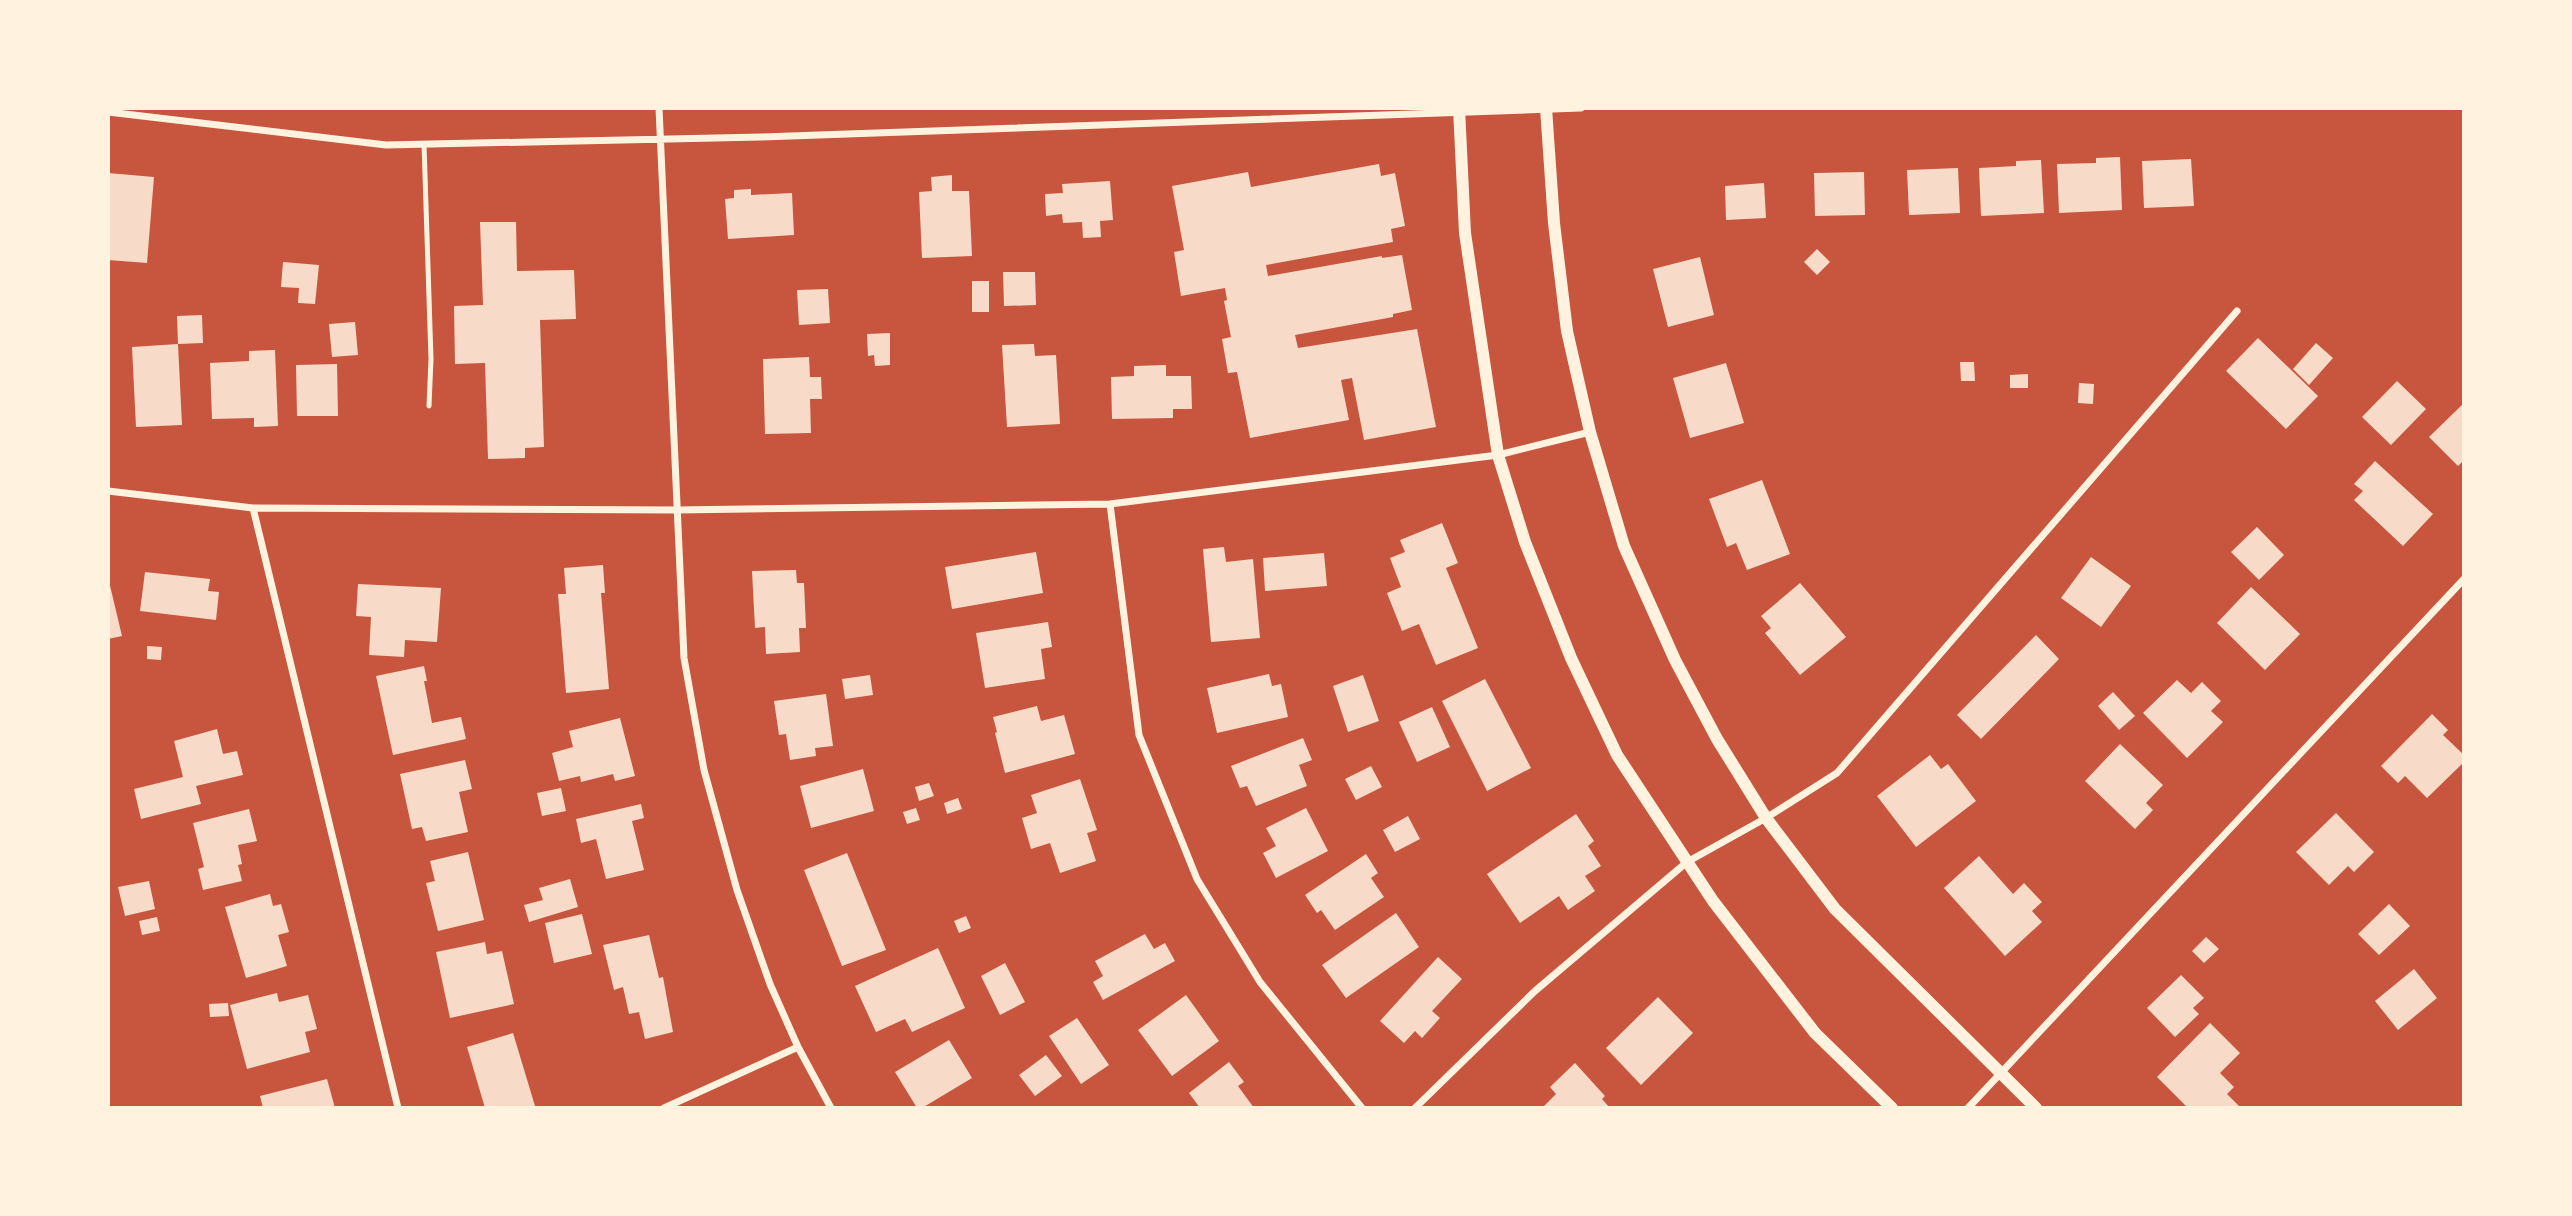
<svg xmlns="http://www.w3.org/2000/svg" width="2572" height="1216" font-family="Barlow,sans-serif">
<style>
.building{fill:#f7dbc8}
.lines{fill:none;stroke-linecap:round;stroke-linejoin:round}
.service{stroke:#fff3e0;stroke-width:5}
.minor{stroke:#fff3e0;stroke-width:7}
.tertiary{stroke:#fff3e0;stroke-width:12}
</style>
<rect width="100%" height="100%" fill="#c8553d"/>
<path class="building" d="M2120,157L2122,210L2059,213L2057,164L2096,163V158Z
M2191,159L2194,206L2144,208L2142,161Z
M2041,160L2044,213L1981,216L1979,168L2016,166V161Z
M1379,164L1381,176L1395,173L1405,226L1391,229L1393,242L1266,265L1268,276L1382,256V258L1402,255L1412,310L1393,314V317L1295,335L1298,348L1417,329L1436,427L1364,440L1352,378L1341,380L1349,420L1250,438L1237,372L1228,373L1222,339L1231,337L1224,301L1227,300L1225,288L1181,296L1174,252L1184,250L1172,186L1248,172L1251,187Z
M1958,168L1960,213L1909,215L1907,170Z
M1864,172L1865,215L1815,216L1814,173Z
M108,173L154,177L147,263L108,260Z
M952,175V191H969L972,256L922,258L919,192L932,191L931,177Z
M1110,181L1113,220L1100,221L1101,237L1083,238L1082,222L1063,223L1062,214L1046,216L1045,194L1063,193L1062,184Z
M1764,183L1766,218L1726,220L1725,186Z
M751,189V195L792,193L794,235L728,239L725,199L734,198V190Z
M480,222H516L517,271L574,270L576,319L540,320L544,447L525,448V458L488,459L485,363L455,364L454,306L483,305Z
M1817,249L1830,262L1817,275L1804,262Z
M1700,257L1714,315L1668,327L1653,269Z
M283,262L319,265L315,304L298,303L299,288L281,287Z
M1003,272H1035L1036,305L1004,306Z
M972,281H989V312H972Z
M828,289L830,323L799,325L797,290Z
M202,315L203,343L178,344L177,316Z
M355,322L358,355L332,357L329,324Z
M890,333V365L875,366L874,355L868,356L867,334Z
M2258,338L2318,396L2286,429L2226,371Z
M2316,343L2333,358L2309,385L2293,369Z
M178,344L182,425L136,427L132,347Z
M1034,344L1035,356L1056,355L1060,424L1007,427L1002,345Z
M275,350L278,426L254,427V418L212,419L210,363L249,361V351Z
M809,357L810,377H821L822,399H810L811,433L765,434L763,359Z
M1960,362H1974L1975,381H1961Z
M1726,363L1744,423L1690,438L1673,378Z
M337,364L338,416H297L296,365Z
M1166,365V376H1191L1192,409H1173V418L1112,419L1111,377L1134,376V366Z
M2028,374V388H2010V375Z
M2397,381L2426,409L2391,445L2362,417Z
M2079,383L2094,384L2093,404L2078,403Z
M2464,403V460L2458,466L2429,437Z
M2375,461L2433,514L2403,546L2354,500L2363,491L2354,484Z
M1762,480L1790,554L1747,570L1736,543L1727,547L1709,499Z
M1442,523L1458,563L1446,568L1478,648L1436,665L1419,624L1402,631L1387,593L1401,587L1390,558L1405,552L1400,540Z
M2257,527L2284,555L2259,580L2231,552Z
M1224,547L1226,562L1253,559L1260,638L1211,642L1203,549Z
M1036,552L1043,593L952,609L945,567Z
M1324,553L1327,586L1265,591L1263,558Z
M2091,557L2131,586L2101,627L2061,598Z
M603,565L605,593H601L609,689L566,693L558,594H566L564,568Z
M796,570L797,583H804L806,628H799L800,652L766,654L765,627L755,628L752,571Z
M145,572L210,579L208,591L219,592L216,620L140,611Z
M108,577L122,636L108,639Z
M1800,583L1846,637L1800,675L1765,633L1771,628L1761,616Z
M358,584L441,588L437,642L405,640L404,657L369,655L371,617L356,616Z
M2251,587L2300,634L2265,670L2217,623Z
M1048,622L1052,647L1041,649L1045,679L985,688L976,633Z
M2036,635L2059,659L1981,739L1957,715Z
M147,646L162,647L161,660L147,659Z
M424,666L427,681H424L432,723L461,717L466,739L393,755L376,676Z
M1269,674L1272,686L1281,684L1288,717L1217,733L1207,688Z
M870,675L873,695L845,699L842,679Z
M1363,675L1379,721L1348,732L1333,686Z
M1485,679L1531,768L1487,791L1442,701Z
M2177,680L2191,693L2202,682L2221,701L2211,711L2223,722L2187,758L2143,713Z
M2113,692L2135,716L2119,730L2098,706Z
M826,694L833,746L815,748L816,756L790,760L786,734L779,735L774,701Z
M1037,706L1041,721L1064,715L1075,754L1005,773L995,733L997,732L993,717Z
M1432,707L1450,747L1417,762L1399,722Z
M2432,714L2448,730L2443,735L2464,755V762L2427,798L2405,776L2398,783L2381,766Z
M620,718L635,776L615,781L613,774L581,782L580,776L559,781L552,753L573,747L569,731Z
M217,729L223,754L237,751L243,775L196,786L201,804L141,819L134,789L183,777L174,741Z
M1303,738L1312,760L1299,765L1307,786L1256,806L1247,786L1240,788L1231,766Z
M2120,744L2163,785L2146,803L2153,810L2135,829L2085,781Z
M1930,755L1941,769L1948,764L1976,801L1916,847L1877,796Z
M465,760L472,789L459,792L468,832L426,841L422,827L412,829L400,774Z
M1371,766L1382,787L1356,800L1345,779Z
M863,769L874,811L811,828L800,786Z
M1080,779L1097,830L1087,833L1096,861L1060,873L1050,843L1031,849L1022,818L1037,813L1031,795Z
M929,783L934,796L919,801L915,787Z
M561,788L566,811L542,816L537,793Z
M958,798L962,809L947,814L944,803Z
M641,804L644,818L632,821L644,870L606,879L596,839L581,843L576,819Z
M916,808L920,820L907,824L903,812Z
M1306,808L1328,851L1276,878L1263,853L1276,846L1266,828Z
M249,809L257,841L238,845L242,864L238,865L242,881L203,890L198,869L204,867L193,823Z
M2336,813L2374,852L2354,872L2348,866L2329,885L2296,852Z
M1576,814L1594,841L1588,846L1601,866L1585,876L1595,891L1568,910L1559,896L1520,923L1487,874Z
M1408,816L1420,839L1395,852L1383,830Z
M468,852L484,920L438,931L426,883L435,881L430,861Z
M847,853L886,950L842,966L804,870Z
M1366,854L1378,873L1371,878L1384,897L1335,930L1321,910L1317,913L1305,895Z
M1979,856L2013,894L2024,883L2042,902L2032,911L2042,922L2005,956L1944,888Z
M570,879L578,907L529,922L524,905L543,900L539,888Z
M149,881L155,909L125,916L118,887Z
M270,894L273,906L281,904L289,932L278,935L287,966L246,978L225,907Z
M2389,904L2410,926L2379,955L2358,934Z
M1396,913L1419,947L1346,998L1322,965Z
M582,914L592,954L554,963L545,923Z
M966,916L971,928L959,933L954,921Z
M157,917L160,931L142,935L139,921Z
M1145,934L1154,949L1165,943L1175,961L1103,1000L1093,982L1103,976L1095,961Z
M649,935L659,978L663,977L673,1032L645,1039L639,1012L629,1014L623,987L614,990L603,945Z
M2206,937L2219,949L2204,963L2192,951Z
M485,942L487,954L502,951L514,1004L450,1018L436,952Z
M938,948L965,1008L912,1032L905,1019L876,1032L855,986Z
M1438,957L1462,979L1432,1011L1440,1018L1422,1038L1415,1031L1404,1043L1380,1021Z
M1005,963L1025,1002L1000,1015L981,976Z
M2414,969L2437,998L2398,1030L2375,1001Z
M2181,975L2204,998L2193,1008L2199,1014L2175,1037L2147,1008Z
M277,993L279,1002L308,995L317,1029L305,1032L310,1052L247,1069L230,1005Z
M1186,995L1219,1041L1172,1076L1138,1030Z
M1658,997L1693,1033L1641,1085L1606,1048Z
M228,1003L229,1016L210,1017L209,1004Z
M1077,1018L1109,1065L1081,1084L1049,1036Z
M2210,1023L2240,1053L2220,1073L2234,1087L2227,1094L2241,1108H2188L2157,1077Z
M513,1033L535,1106L485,1108L467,1047Z
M949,1040L972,1078L922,1108H917L895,1072Z
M1046,1055L1062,1076L1035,1096L1019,1075Z
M1229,1062L1244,1082L1238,1086L1254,1108H1200L1189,1093Z
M1575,1063L1605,1096L1602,1099L1610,1108H1542L1556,1094L1550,1087Z
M327,1079L335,1108H263L260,1096Z"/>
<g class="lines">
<path class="service" d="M424,144L431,359L429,406"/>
<path class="minor" d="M659,108L684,658L704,770L737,890L770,984L798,1047L831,1108
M108,112L386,145L761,137L1581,108
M108,491L253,508L677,510L1110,504L1498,455L1590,432
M1110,504L1139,735L1197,879L1260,982L1362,1108
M253,508L398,1108
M664,1108L798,1047
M1415,1108L1535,991L1687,862L1766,818L1837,773L2237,311
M1968,1108L2464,579"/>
<path class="tertiary" d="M1459,108L1465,233L1498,455L1525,542L1571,658L1617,755L1713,901L1815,1033L1892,1108
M1546,108L1554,223L1567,331L1590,432L1624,546L1675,660L1717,739L1766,818L1835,909L2036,1108"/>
</g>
<rect width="2572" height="1216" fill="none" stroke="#fff3e0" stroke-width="220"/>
</svg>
